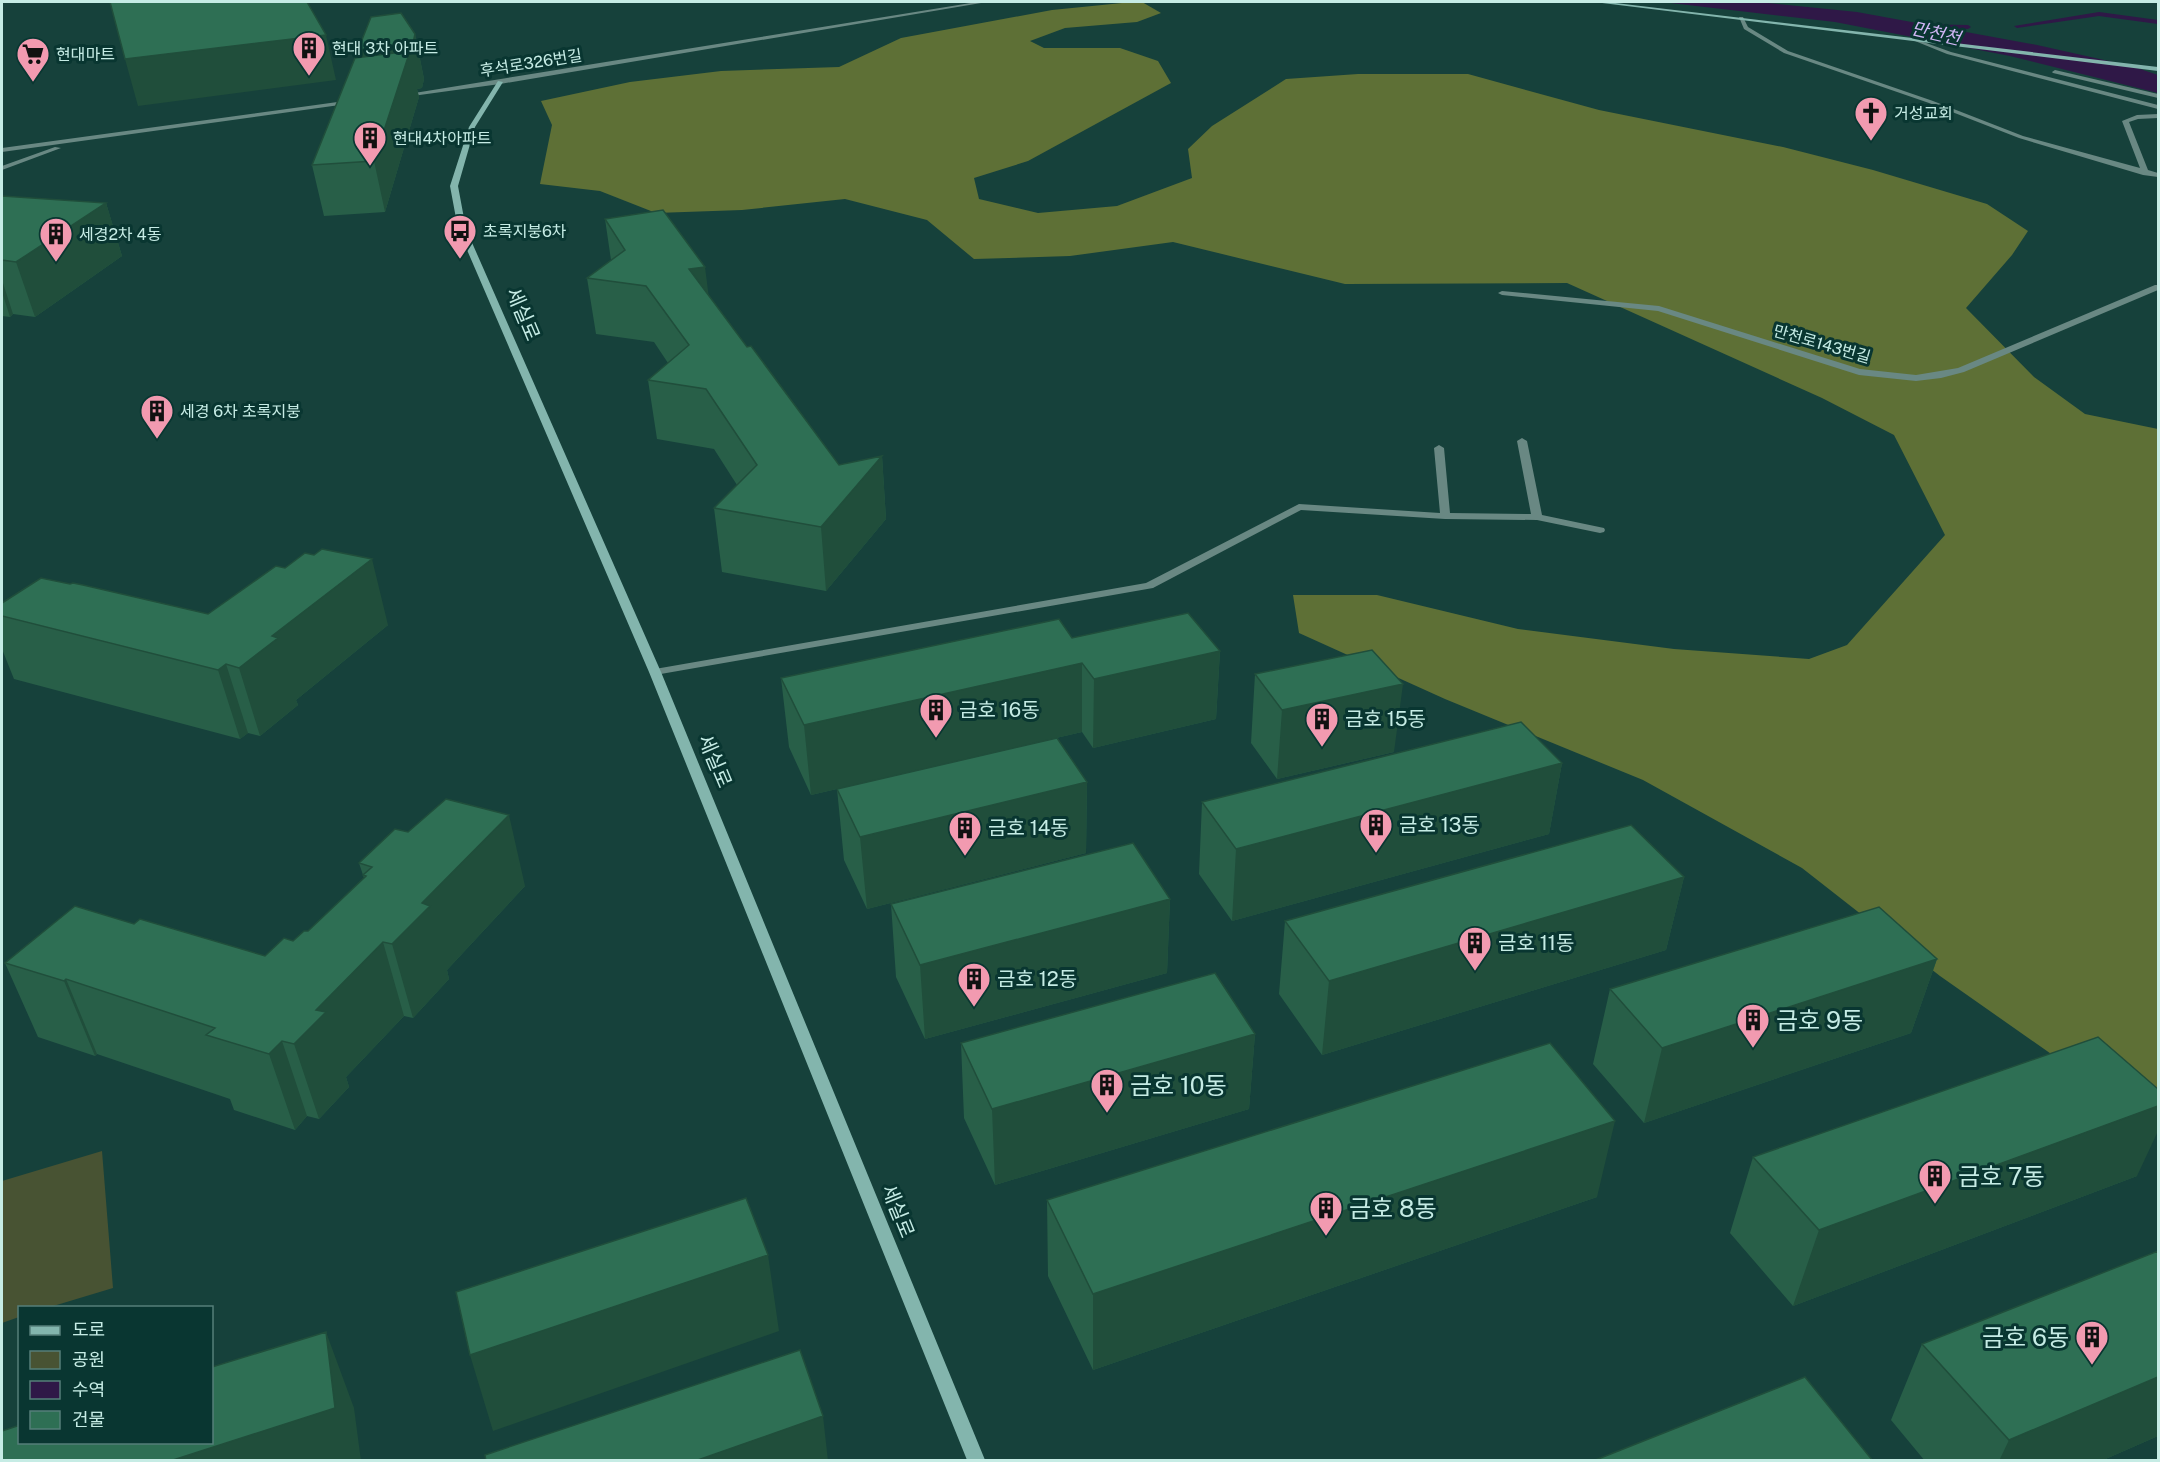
<svg xmlns="http://www.w3.org/2000/svg" width="2160" height="1462" font-family="'Public Sans','Noto Sans KR',sans-serif">
<style>
.green{fill:#485333}
.forest{fill:#5e7036}
.water{fill:#2f1847}
.lines{fill:none;stroke-linecap:round;stroke-linejoin:round}
.stream{fill:#2f1847;fill-rule:evenodd}
.street{fill:#698883;fill-rule:evenodd}
.secondary{fill:#83b5ad;fill-rule:evenodd}
.wall{fill:#285f48}
.shaded-wall{fill:#204e3b}
.building{fill:#2e6f54;stroke:#204e3b;stroke-width:1.5}
.labels{text-anchor:middle;dominant-baseline:central;stroke-width:6;stroke-linejoin:round;paint-order:stroke}
.far-poi-label{font-size:16px;fill:#c6ece5;stroke:#093631;text-anchor:start}
.far-street-label{font-size:16px;fill:#c6ece5;stroke:#093631}
.far-water-label{font-size:18px;font-style:italic;fill:#d1b6f6;stroke:#093631}
.street-label{font-size:20px;fill:#c6ece5;stroke:#093631}
.poi-label{font-size:20px;fill:#c6ece5;stroke:#093631;text-anchor:start}
.near-poi-label{font-size:24px;fill:#c6ece5;stroke:#093631;text-anchor:start}
</style>
<rect width="100%" height="100%" fill="#16413b"/>
<path class="green" d="M102,1151L113,1288L50,1307L20,1308L19,1317L2,1323V1181Z"/>
<path class="forest" d="M1132,2H1142L1161,13L1137,22L1065,28L1030,41L1044,48H1120L1158,61L1171,83L1028,161L974,178L979,199L1038,213L1117,206L1192,178L1188,149L1212,126L1286,79L1358,74H1468L1599,110L1783,147L1873,170L1987,204L2028,231L2012,255L1966,308L2034,377L2085,414L2158,429V1129L1940,976L1802,868L1643,780L1445,699L1299,633L1293,595H1377L1518,629L1674,649L1809,659L1847,645L1945,535L1894,435L1822,398L1567,283L1345,284L1173,242L1070,256L974,259L927,220L845,199L742,210L656,213L600,191L540,184L552,125L541,101L630,82L721,71L839,67L901,38L1052,10Z"/>
<path class="water" d="M1662,2H1759L1857,12L2037,45L2131,66L2158,75V93L2010,56L1835,22Z"/>
<g class="lines">
<path class="stream" d="M2099,12L2158,20V24L2099,16L2017,28L2014,26Z
M1915,24L1968,25L1971,27L1968,29L1913,27Z"/>
<path class="street" d="M977,2H987L500,84L405,97L402,95Z
M1739,17H1743L1748,27L1788,51L1933,101L2023,136L2140,168L2122,121L2137,115L2158,114V118L2138,119L2129,122L2148,170L2158,173V177L2143,175L2019,138L1929,103L1784,53L1744,29Z
M1915,39L1951,52L2158,105V109L1947,54L1915,41Z
M2055,70L2158,94V98L2053,73L2052,72Z
M352,100L355,102L354,103L2,152V148Z
M55,147L61,148L2,170V166Z
M2155,285H2158V290L1964,372L1941,378L1916,381L1859,375L1658,311L1502,295L1498,293L1502,291L1659,306L1860,369L1916,375L1958,368Z
M1522,438L1527,441L1542,515L1604,528L1605,530L1604,532L1600,533L1537,520L1445,519L1301,510L1153,588L655,675L649,672L655,669L1146,583L1299,504L1440,513L1434,448L1439,445L1444,448L1450,513L1531,514L1517,441Z"/>
<path class="secondary" d="M1594,2H1607L2158,67V71Z
M498,81L503,82L475,127L458,186L466,229L661,672L985,1460H967L649,672L458,229L450,186L469,127Z"/>
</g>
<path class="wall" d="M415,34L424,79L422,88L417,89L419,97L385,212L324,216L312,165L360,58Z
M2,196L106,203L122,256L35,317L13,314L10,317L2,316Z
M605,219L709,296L747,347L839,465L882,456L886,519L826,591L722,572L714,508L737,485L714,449L657,439L648,380L668,363L654,342L596,334L587,278L611,260Z
M2,603L388,625L296,700L298,705L260,736L248,733L240,739L14,679L2,649Z
M1072,638L1220,651L1216,719L1093,748L1082,732L811,795L789,747L781,678Z
M1255,674L1394,752L1277,779L1251,743Z
M1562,763L1549,834L1232,921L1199,874L1202,802Z
M1087,782L1086,853L867,909L844,860L837,789Z
M359,863L525,886L447,970L449,979L413,1018L404,1016L346,1077L349,1087L319,1119L307,1116L295,1130L234,1110L230,1099L97,1054L95,1056L38,1037L5,963L134,924L265,956L293,941L308,931L364,878Z
M1684,877L1666,950L1322,1055L1279,994L1285,921Z
M1170,899L1167,973L925,1039L896,977L891,904Z
M1937,959L1911,1033L1644,1123L1593,1064L1610,989Z
M1255,1034L1249,1109L995,1185L964,1118L961,1043Z
M1753,1157L2137,1176L1793,1306L1730,1233Z
M1597,1197L1093,1370L1048,1276L1047,1200Z
M2158,1251V1436L2101,1461H1925L1891,1420L1922,1344Z"/>
<path class="shaded-wall" d="M415,34L424,79L422,88L417,89L419,97L385,212L374,161L368,96L358,50Z
M326,35L336,80L138,106L125,59Z
M106,203L122,256L35,317L16,262Z
M705,267L712,322L689,269Z
M2,280L13,314L10,317L2,292Z
M882,456L886,519L826,591L821,527Z
M372,559L388,625L296,700L298,705L260,736L239,668L272,636Z
M1220,651L1216,719L1093,748L1094,679Z
M1082,663V732L811,795L804,725Z
M226,664L248,733L240,739L218,670Z
M1403,684L1394,752L1277,779L1282,710Z
M1562,763L1549,834L1232,921L1236,849Z
M1087,782L1086,853L867,909L860,837Z
M509,815L525,886L447,970L449,979L413,1018L392,944L422,903Z
M1684,877L1666,950L1322,1055L1329,981Z
M1170,899L1167,973L925,1039L920,965Z
M383,942L404,1016L346,1077L349,1087L319,1119L294,1044L316,1010Z
M1937,959L1911,1033L1644,1123L1662,1048Z
M66,979L97,1054L95,1056L64,981Z
M1255,1034L1249,1109L995,1185L992,1109Z
M282,1041L307,1116L295,1130L269,1054Z
M2158,1106V1131L2137,1176L1793,1306L1819,1230Z
M1615,1121L1597,1197L1093,1370V1294Z
M768,1255L779,1331L493,1431L470,1355Z
M326,1332L354,1408L361,1461H170Z
M2158,1377V1436L2101,1461H1999L2009,1440Z
M823,1416L828,1461H695Z"/>
<path class="building" d="M110,2H307L326,35L125,59Z
M401,13L415,34L413,43L358,50L371,17Z
M410,51L374,161L312,165L355,58Z
M2,196L106,203L16,262L2,260Z
M663,210L705,267L689,269L747,347L751,346L839,465L882,456L821,527L714,508L757,465L706,389L648,380L689,345L646,286L587,278L625,250L605,219Z
M322,549L372,559L272,636L278,638L239,668L226,664L218,670L2,616V603L41,578L70,584L73,583L83,585L208,614L276,566L285,568L305,553L314,555Z
M1188,613L1220,651L1094,679L1082,663L804,725L781,678L1059,619L1072,638Z
M1372,650L1403,684L1282,710L1255,674Z
M1521,722L1562,763L1236,849L1202,802Z
M1057,738L1087,782L860,837L837,789Z
M446,799L509,815L422,903L430,906L392,944L383,942L316,1010L326,1012L294,1044L282,1041L269,1054L206,1035L215,1028L66,979L64,981L5,963L75,906L134,924L140,919L265,956L284,938L293,941L304,931H308L366,876L363,875L372,867L359,863L395,829L408,832Z
M1631,825L1684,877L1329,981L1285,921Z
M1133,843L1170,899L920,965L891,904Z
M1879,907L1937,959L1662,1048L1610,989Z
M1215,973L1255,1034L992,1109L961,1043Z
M2098,1037L2158,1089V1106L1819,1230L1753,1157Z
M1550,1043L1615,1121L1093,1294L1047,1200Z
M746,1198L768,1255L470,1355L456,1292Z
M2158,1251V1377L2009,1440L1922,1344Z
M326,1332L335,1408L170,1461H2V1431L20,1425V1443H212V1367Z
M800,1350L823,1416L695,1461H486L485,1455Z
M1805,1377L1873,1461H1593Z"/>
<defs>
<g id="building-pin" transform="scale(1.725)"><path d="M0 17L-7.5 6A9.5 9.5 0 1 1 7.5 6Z" fill="#f29ab0" stroke="#093631"/><path d="M-4-6H4V6H1V3H-1V6H-4ZM-2.5-4.3h1.7v1.8h-1.7ZM.8-4.3h1.7v1.8H.8ZM-2.5-1h1.7V.8h-1.7ZM.8-1h1.7V.8H.8Z" fill="#111"/></g>
<g id="supermarket-pin" transform="scale(1.725)"><path d="M0 17L-7.5 6A9.5 9.5 0 1 1 7.5 6Z" fill="#f29ab0" stroke="#093631"/><path d="M-6-5.5h2.5l.6 2H6L4.5 2H-2.5L-4.4-4H-6ZM-1.5 3.2a1.3 1.3 0 1 0 .1 0ZM3 3.2a1.3 1.3 0 1 0 .1 0Z" fill="#111"/></g>
<g id="church-pin" transform="scale(1.725)"><path d="M0 17L-7.5 6A9.5 9.5 0 1 1 7.5 6Z" fill="#f29ab0" stroke="#093631"/><path d="M-1.2-6h2.4v3.5h3.3v2.4h-3.3V6h-2.4V-.1h-3.3v-2.4h3.3Z" fill="#111"/></g>
<g id="bus-pin" transform="scale(1.725)"><path d="M0 17L-7.5 6A9.5 9.5 0 1 1 7.5 6Z" fill="#f29ab0" stroke="#093631"/><path d="M-5-6H5V4H4V6H2V4H-2V6H-4V4H-5ZM-3.5-4V0h7V-4ZM-3.5 1.2v1.5H-2V1.2ZM2 1.2v1.5H3.5V1.2Z" fill="#111"/></g>
</defs>
<g fill-rule="evenodd">
<use href="#building-pin" x="309" y="48"/>
<use href="#supermarket-pin" x="33" y="54"/>
<use href="#church-pin" x="1871" y="113"/>
<use href="#building-pin" x="370" y="138"/>
<use href="#bus-pin" x="460" y="231"/>
<use href="#building-pin" x="56" y="234"/>
<use href="#building-pin" x="157" y="411"/>
<use href="#building-pin" x="936" y="710"/>
<use href="#building-pin" x="1322" y="719"/>
<use href="#building-pin" x="1376" y="825"/>
<use href="#building-pin" x="965" y="828"/>
<use href="#building-pin" x="1475" y="943"/>
<use href="#building-pin" x="974" y="979"/>
<use href="#building-pin" x="1753" y="1020"/>
<use href="#building-pin" x="1107" y="1085"/>
<use href="#building-pin" x="1935" y="1176"/>
<use href="#building-pin" x="1326" y="1208"/>
<use href="#building-pin" x="2092" y="1337"/>
</g>
<g class="labels">
<g class="far-poi-label">
<text x="332" y="48">현대 3차 아파트</text>
<text x="56" y="54">현대마트</text>
<text x="1894" y="113">거성교회</text>
<text x="393" y="138">현대4차아파트</text>
<text x="483" y="231">초록지붕6차</text>
<text x="79" y="234">세경2차 4동</text>
<text x="180" y="411">세경 6차 초록지붕</text>
</g>
<g class="far-street-label">
<text transform="translate(531 63) rotate(-9)">후석로326번길</text>
<text transform="translate(1822 344) rotate(16)">만천로143번길</text>
</g>
<g class="far-water-label">
<text transform="translate(1936 33) rotate(13)">만천천</text>
</g>
<g class="street-label">
<text transform="translate(523 314) rotate(67)">세실로</text>
<text transform="translate(715 761) rotate(67)">세실로</text>
<text transform="translate(898 1211) rotate(68)">세실로</text>
</g>
<g class="poi-label">
<text x="959" y="710">금호 16동</text>
<text x="1345" y="719">금호 15동</text>
<text x="1399" y="825">금호 13동</text>
<text x="988" y="828">금호 14동</text>
<text x="1498" y="943">금호 11동</text>
<text x="997" y="979">금호 12동</text>
</g>
<g class="near-poi-label">
<text x="1776" y="1020">금호 9동</text>
<text x="1130" y="1085">금호 10동</text>
<text x="1958" y="1176">금호 7동</text>
<text x="1349" y="1208">금호 8동</text>
<text x="2069" y="1337" text-anchor="end">금호 6동</text>
</g>
</g>
<rect width="2160" height="1462" fill="none" stroke="#c6ece5" stroke-width="6"/>
<rect x="18" y="1306" width="195" height="138" fill="#093631" stroke="#557f79" stroke-width="1.5"/>
<rect x="30" y="1326" width="30" height="9" fill="#83b5ad" stroke="#557f79" stroke-width="1.5"/>
<text x="72" y="1336" font-size="18" fill="#c6ece5">도로</text>
<rect x="30" y="1351" width="30" height="18" fill="#485333" stroke="#557f79" stroke-width="1.5"/>
<text x="72" y="1366" font-size="18" fill="#c6ece5">공원</text>
<rect x="30" y="1381" width="30" height="18" fill="#2f1847" stroke="#557f79" stroke-width="1.5"/>
<text x="72" y="1396" font-size="18" fill="#c6ece5">수역</text>
<rect x="30" y="1411" width="30" height="18" fill="#2e6f54" stroke="#557f79" stroke-width="1.5"/>
<text x="72" y="1426" font-size="18" fill="#c6ece5">건물</text>
</svg>
